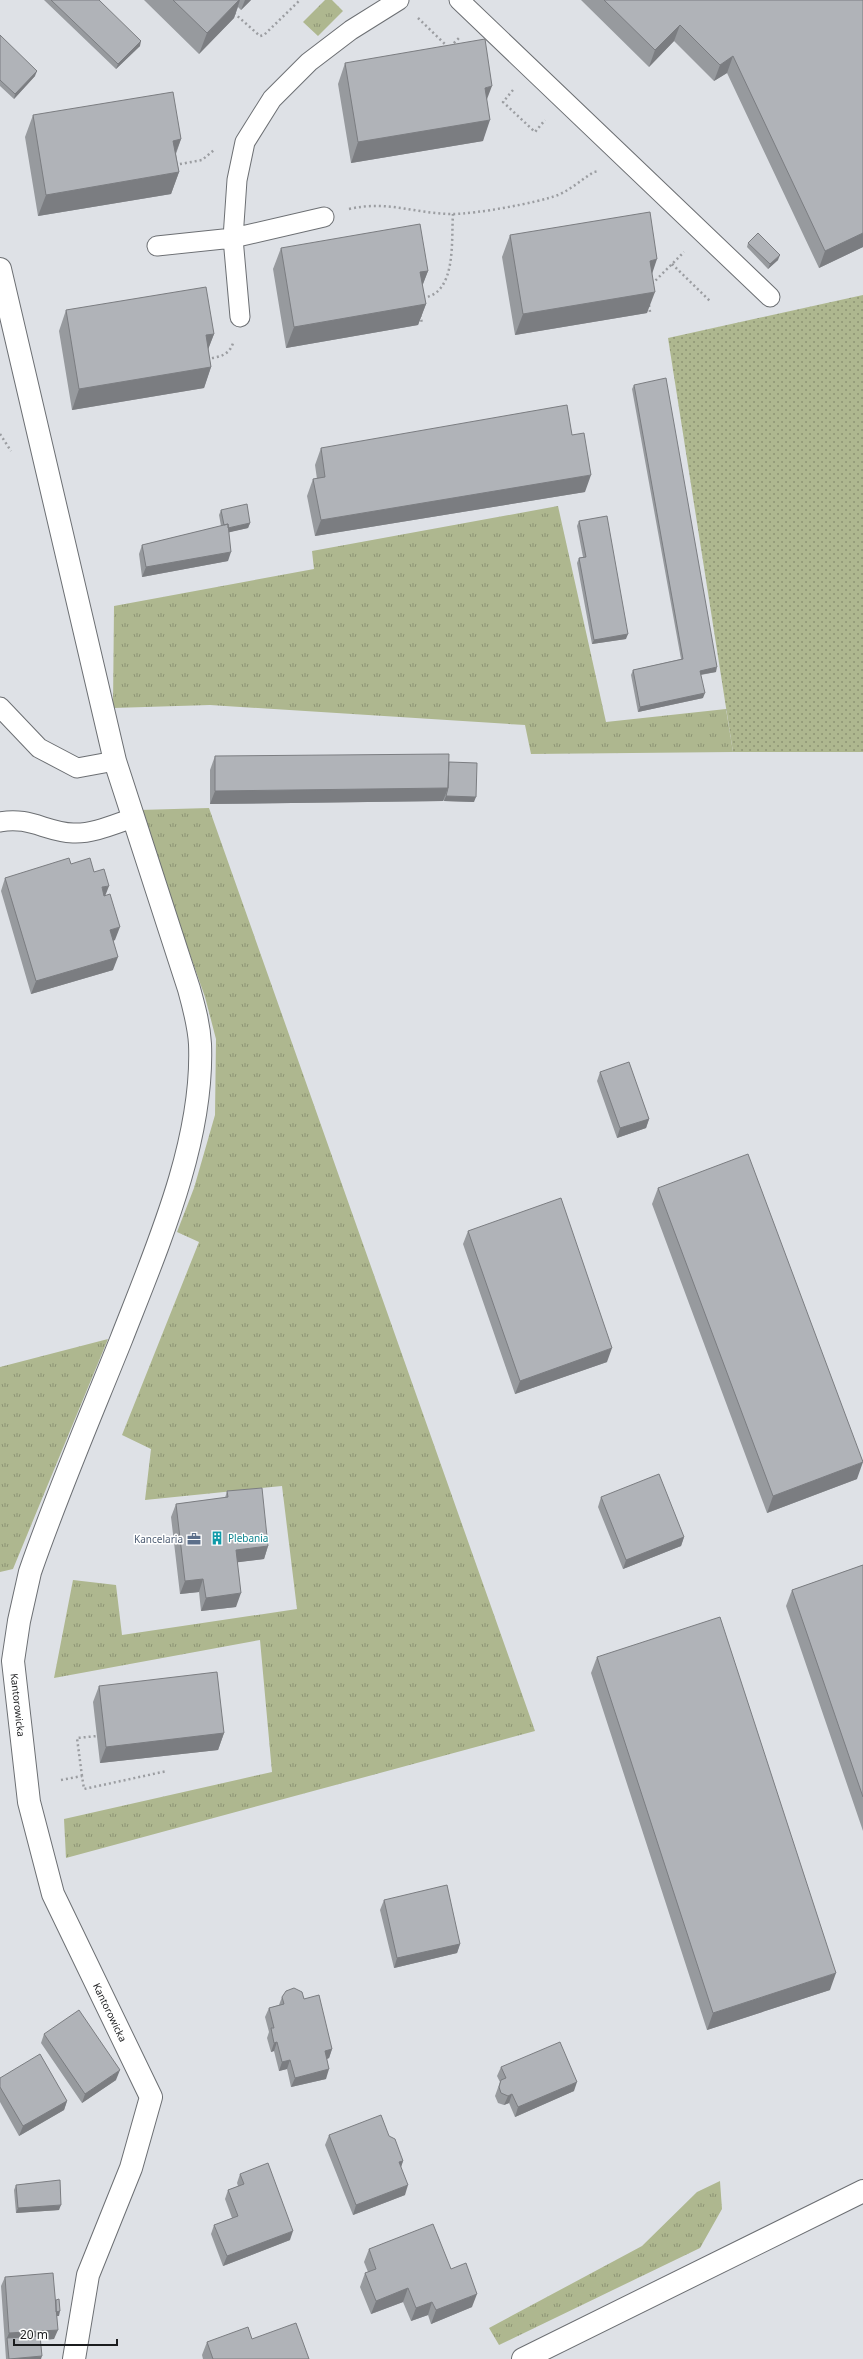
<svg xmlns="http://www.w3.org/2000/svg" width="863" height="2359" font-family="'Noto Sans',sans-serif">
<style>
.grass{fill:url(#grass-tufts)}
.garden{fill:url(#garden-dots)}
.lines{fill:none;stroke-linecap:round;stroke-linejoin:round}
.lane-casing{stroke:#6c6f73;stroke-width:21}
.street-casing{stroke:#6c6f73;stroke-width:24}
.path{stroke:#9b9da1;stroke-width:2.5;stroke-dasharray:2 3;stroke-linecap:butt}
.lane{stroke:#fff;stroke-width:19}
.street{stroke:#fff;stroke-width:22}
.wall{fill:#979a9e}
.shaded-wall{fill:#7b7d81}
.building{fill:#b0b3b8;stroke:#7b7d81}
.labels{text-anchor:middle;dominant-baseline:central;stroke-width:3;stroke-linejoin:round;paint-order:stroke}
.culture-label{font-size:10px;fill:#0d838f;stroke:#fff;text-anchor:start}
.service-label{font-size:10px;fill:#4e5e75;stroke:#fff;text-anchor:end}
.street-label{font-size:10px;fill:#1b1c1e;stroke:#fff}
</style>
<defs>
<pattern id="grass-tufts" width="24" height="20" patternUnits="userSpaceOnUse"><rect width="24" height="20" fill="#aeb78f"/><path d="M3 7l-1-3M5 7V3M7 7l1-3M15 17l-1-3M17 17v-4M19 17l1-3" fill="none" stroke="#8d9474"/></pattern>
<pattern id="garden-dots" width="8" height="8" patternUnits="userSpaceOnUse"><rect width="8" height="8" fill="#aeb78f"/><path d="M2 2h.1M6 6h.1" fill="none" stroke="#8d9474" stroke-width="1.8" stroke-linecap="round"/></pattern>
</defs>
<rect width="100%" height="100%" fill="#dee1e6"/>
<path class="grass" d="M325,0H332L343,11L318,36L303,22Z
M558,506L606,722L726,709L733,752L531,754L525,725L210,705L113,708L114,606L314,569L312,551Z
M209,808L535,1731L66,1858L64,1819L272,1772L260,1640L54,1678L73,1580L116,1585L122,1635L297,1609L282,1486L145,1500L151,1449L122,1435L199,1242L177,1232L194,1188L215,1115L216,1039L205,997L139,810Z
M108,1339L13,1569L0,1572V1367Z
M720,2181L722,2209L700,2248L499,2345L489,2328L642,2246L697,2192Z"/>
<path class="garden" d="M863,295V752H733L668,338Z"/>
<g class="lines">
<g class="lane-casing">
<path id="lane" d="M459,0L770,297
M157,246L233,238L324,217
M240,317L233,238L237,180L245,142L272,99L309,62L351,30L399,0
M0,707L39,748L77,768L115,761
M0,822C29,816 46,832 73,833C93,834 115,824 133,818"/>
</g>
<g class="street-casing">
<g id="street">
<path id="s1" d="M0,269L115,761L189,989C194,1007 199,1025 200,1044C204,1142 156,1250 121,1340C90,1417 57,1494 30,1572L19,1621L13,1661L29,1802L53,1894L151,2097L131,2168L88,2275L74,2359"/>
<path d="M523,2359L863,2191"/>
</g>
</g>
<path class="path" d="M234,13L260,36L264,35L300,0
M418,18L449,48L459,38
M513,90L503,102L535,132L545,120
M175,165L202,160L214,150
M349,209C388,200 416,214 453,214C475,214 537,203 558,195C572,189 582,179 594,172L599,171
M672,264L711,302
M652,284L684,252
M423,298C457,293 451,241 453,214
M649,305L650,312
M420,315L422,323
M207,359C218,357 229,356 233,343
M0,434L11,451
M82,1776L77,1738L97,1736
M61,1780L82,1776L84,1789L167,1771"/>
<use href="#lane" class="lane"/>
<use href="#street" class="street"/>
</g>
<path class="wall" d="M44,0H99L140,46L116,69Z
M144,0H251L241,10L238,7L234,18L199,54Z
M581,0H863V247L819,268L727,73L714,81L674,41L649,67Z
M0,35L35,76L14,99L0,86Z
M345,63L487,101L483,141L351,163L338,84Z
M33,115L181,139L176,154L179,172L171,194L38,216L25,137Z
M510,235L652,274L647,313L515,335L502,257Z
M748,243L778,260L768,269L747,247Z
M281,248L428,271L422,286L426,304L418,325L286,348L273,269Z
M66,310L214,334L208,349L211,367L204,388L72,410L59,331Z
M634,385L716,672L701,675L703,698L638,712L631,675L633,670L681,659L632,389Z
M572,435L585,492L315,536L307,496L313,479H317L315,465L321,448Z
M221,510L250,523L248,528L229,532L228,561L142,577L139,554L142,545L221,526L219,515Z
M579,521L626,639L592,644L577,563L579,558L583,557L577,526Z
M215,756L449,762L474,802L444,801V800L443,801L210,804V770Z
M71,864L94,872L105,895L115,940L113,941V970L31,994L1,891L5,878Z
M600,1072L649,1119L646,1128L617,1138L597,1081Z
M658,1188L857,1479L767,1513L652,1204Z
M468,1231L607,1362L515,1394L463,1244Z
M227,1491L268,1546L264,1559L238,1562L236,1607L201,1611L199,1592L180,1594L171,1517L176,1504L225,1498Z
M601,1497L684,1537L681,1546L623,1569L598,1507Z
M863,1565V1831L786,1606L792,1590Z
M597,1657L830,1990L707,2030L591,1673Z
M99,1686L224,1733L218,1750L100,1763L93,1702Z
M384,1900L460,1944L457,1953L394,1968L380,1910Z
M282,1997L304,1999L332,2049L329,2058L327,2059L326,2079L291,2087L287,2069L279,2071L274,2051L271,2052L267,2038L269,2032L265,2017L269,2008L279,2005Z
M44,2034L116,2080L82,2103L41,2043Z
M501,2067L574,2091L515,2117L509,2103L504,2105L498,2103L495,2096L500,2082L497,2076Z
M0,2078L67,2101L64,2110L19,2136L0,2102Z
M329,2135L389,2136L403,2161L401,2167L405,2195L353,2215L325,2145Z
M240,2174L290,2240L223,2266L211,2234L214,2225L232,2218L225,2199L228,2190L238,2186L237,2183Z
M16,2185L59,2210L16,2213L14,2190Z
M369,2249L451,2269L472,2307L431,2324L428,2315L411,2321L403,2302L371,2314L360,2287L365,2273L368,2272L364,2262Z
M5,2277L56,2300L59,2316H57L54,2339L40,2340L41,2359H6L1,2286Z
M252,2339L309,2359H203L202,2355L207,2342Z"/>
<path class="shaded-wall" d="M239,0H240L234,18L199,54L207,33Z
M245,0H251L241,10Z
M680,25L674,41L649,67L655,50Z
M141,41L140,46L116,69L118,64Z
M733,56L727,73L714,81L720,65Z
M37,71L35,76L14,99L15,94Z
M492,86L484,107L485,88Z
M490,120L483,141L351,163L358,142Z
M181,139L173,160V141Z
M179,172L171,194L38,216L46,195Z
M863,233V247L819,268L825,251Z
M780,255L778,260L768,269L770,264Z
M657,259L650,280V261Z
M428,271L420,292V272Z
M655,292L647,313L515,335L523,314Z
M426,304L418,325L286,348L294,327Z
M214,334L206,355V335Z
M211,367L204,388L72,410L79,389Z
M591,475L585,492L315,536L321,520Z
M250,523L248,528L222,534L224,529Z
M231,552L228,561L142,577L146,567Z
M628,634L626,639L592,644L594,640Z
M717,667L716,672L698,675L700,671Z
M705,693L703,698L638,712L640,707Z
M448,788L443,801L210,804L215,791Z
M446,796L476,797L474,802L444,801Z
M109,886L104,899L102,887Z
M120,927L115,940L105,943L110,930Z
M118,957L113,970L31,994L36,981Z
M649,1119L646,1128L617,1138L620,1128Z
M612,1348L607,1362L515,1394L520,1381Z
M863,1462L857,1479L767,1513L773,1496Z
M684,1537L681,1546L623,1569L626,1560Z
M268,1546L264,1559L232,1563L236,1550Z
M203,1579L199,1592L180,1594L185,1581Z
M241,1593L236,1607L201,1611L206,1598Z
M224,1733L218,1750L100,1763L106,1747Z
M460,1944L457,1953L394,1968L397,1958Z
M836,1973L830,1990L707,2030L713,2013Z
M277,2042L274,2051L271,2052L274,2043Z
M332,2049L329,2058L321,2061L325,2051Z
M290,2060L287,2069L279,2071L282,2062Z
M329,2069L326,2079L291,2087L295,2078Z
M120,2070L116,2080L82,2103L85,2094Z
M577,2082L574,2091L515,2117L518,2107Z
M512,2094L509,2103L504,2105L508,2096Z
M67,2101L64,2110L19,2136L23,2126Z
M403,2161L400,2170L399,2162Z
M408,2185L405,2195L353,2215L356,2205Z
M61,2205L59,2210L16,2213L18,2208Z
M293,2231L290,2240L223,2266L227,2256Z
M408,2288L403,2302L371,2314L376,2301Z
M477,2294L472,2307L431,2324L436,2310Z
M432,2302L428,2315L411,2321L416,2308Z
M60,2311L59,2316H53L55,2312Z
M58,2330L54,2339L7,2343V2338L9,2333Z
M42,2356L41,2359H9Z"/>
<path class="building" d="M51,0H99L141,41L118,64Z
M173,0H239L207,33Z
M604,0H863V233L825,251L733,56L720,65L680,25L655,50Z
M0,35L37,71L15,94L0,80Z
M485,39L492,86L485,88L490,120L358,142L345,63Z
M173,92L181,139L173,141L179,172L46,195L33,115Z
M650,212L657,259L650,261L655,292L523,314L510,235Z
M420,224L428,271L420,272L426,304L294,327L281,248Z
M758,233L780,255L770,264L748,243Z
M206,287L214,334L206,335L211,367L79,389L66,310Z
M666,378L717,667L700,671L705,693L640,707L633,670L683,659L634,385Z
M567,405L572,435L584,433L591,475L321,520L313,479L325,477L321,448Z
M247,504L250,523L228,528V524L224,525L221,510Z
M607,516L628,634L594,640L579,558L586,557L579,521Z
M228,524L231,552L146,567L142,545Z
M449,754L448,788L215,791V756Z
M449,762L477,763L476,797L446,796L448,788Z
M69,858L71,864L90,858L94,872L104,869L109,886L102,887L104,896L110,894L120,927L110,930L118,957L36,981L5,878Z
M629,1062L649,1119L620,1128L600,1072Z
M748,1154L863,1462L773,1496L658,1188Z
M561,1198L612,1348L520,1381L468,1231Z
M659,1474L684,1537L626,1560L601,1497Z
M262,1488L268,1546L236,1550L241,1593L206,1598L203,1579L185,1581L176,1504L228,1497L227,1491Z
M863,1565V1797L792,1590Z
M720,1617L836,1973L713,2013L597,1657Z
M217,1672L224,1733L106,1747L99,1686Z
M447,1885L460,1944L397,1958L384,1900Z
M294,1988L302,1992L304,1999L319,1995L332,2049L325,2051L329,2069L295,2078L290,2060L282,2062L277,2042L274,2043L271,2028H274L269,2008L284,2004L282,1997L286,1991Z
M79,2010L120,2070L85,2094L44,2034Z
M560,2042L577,2082L518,2107L512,2094L508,2096L501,2093L499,2087L501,2080L506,2078L501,2067Z
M40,2054L67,2101L23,2126L0,2087V2078Z
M381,2115L389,2136L395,2139L403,2161L399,2162L408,2185L356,2205L329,2135Z
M268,2163L293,2231L227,2256L214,2225L238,2216L228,2190L244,2184L240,2174Z
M60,2180L61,2205L18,2208L16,2185Z
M433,2224L451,2269L466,2263L477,2294L436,2310L432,2302L416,2308L408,2288L376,2301L365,2273L376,2269L369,2249Z
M53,2273L58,2330L9,2333L5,2277Z
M59,2299L60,2311L56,2312V2300Z
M296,2323L309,2359H213L207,2342L248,2327L252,2339Z
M40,2336L42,2356L9,2359L7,2338Z"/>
<defs>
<g id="building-bare" transform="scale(1.08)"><path d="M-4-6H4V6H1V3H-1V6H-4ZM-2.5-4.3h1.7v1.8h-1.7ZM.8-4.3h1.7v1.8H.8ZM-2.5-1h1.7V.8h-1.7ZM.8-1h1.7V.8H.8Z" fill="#0f9aa8" stroke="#fff" stroke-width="2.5" paint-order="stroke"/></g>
<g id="office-bare" transform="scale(1.08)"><path d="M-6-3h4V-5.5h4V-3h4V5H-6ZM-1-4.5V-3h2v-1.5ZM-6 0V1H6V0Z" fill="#5c6f8a" stroke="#fff" stroke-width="2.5" paint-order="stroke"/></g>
</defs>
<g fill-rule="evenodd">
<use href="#building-bare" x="217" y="1538"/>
<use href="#office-bare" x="194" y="1539"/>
</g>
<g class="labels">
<g class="culture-label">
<text x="228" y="1538">Plebania</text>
</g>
<g class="service-label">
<text x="183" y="1539">Kancelaria</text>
</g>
<g class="street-label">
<text stroke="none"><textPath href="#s1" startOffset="1494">Kantorowicka</textPath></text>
<text stroke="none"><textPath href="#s1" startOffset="1818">Kantorowicka</textPath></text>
</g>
</g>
<path d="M14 2339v6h103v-6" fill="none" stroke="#1b1c1e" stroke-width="2"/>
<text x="20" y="2339" font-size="12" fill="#1b1c1e" stroke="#ffffff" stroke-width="3" paint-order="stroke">20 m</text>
</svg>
